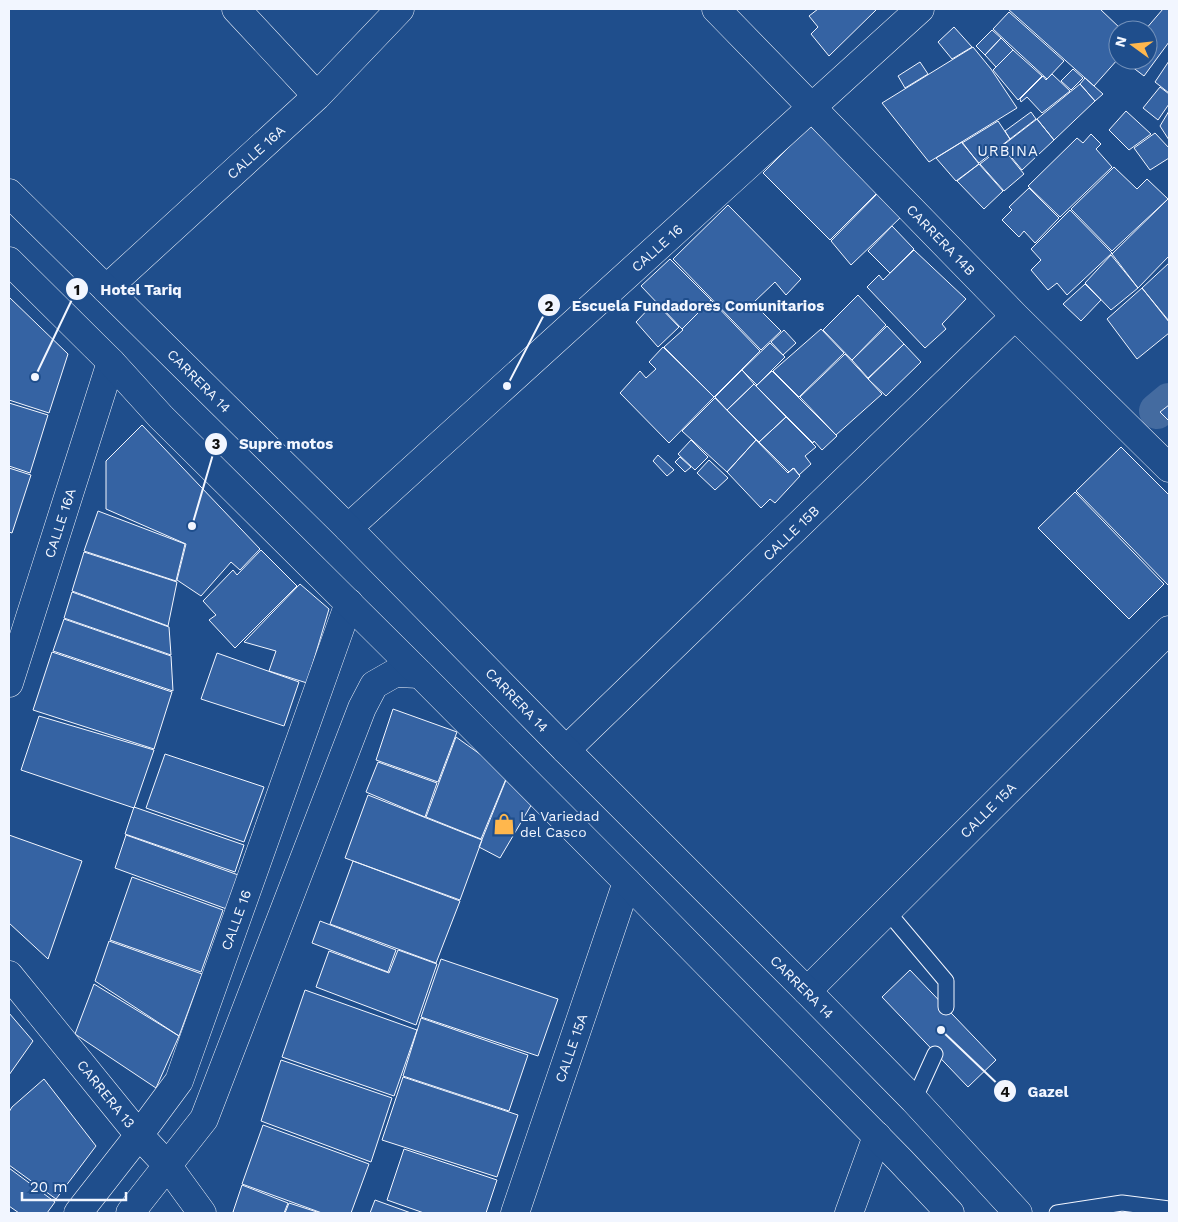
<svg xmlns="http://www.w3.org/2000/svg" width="1178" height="1222" font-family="'Work Sans',sans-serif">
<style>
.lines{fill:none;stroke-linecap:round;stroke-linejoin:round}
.canal{stroke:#446ba0;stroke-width:36}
.building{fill:#3563a3;stroke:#f2f6ff}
.service-casing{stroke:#f2f6ff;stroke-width:17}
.minor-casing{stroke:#f2f6ff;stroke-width:29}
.secondary-casing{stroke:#f2f6ff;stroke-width:29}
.service{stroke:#1f4e8c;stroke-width:15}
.minor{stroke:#1f4e8c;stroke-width:28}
.secondary{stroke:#1f4e8c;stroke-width:28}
.labels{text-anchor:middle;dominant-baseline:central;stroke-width:4;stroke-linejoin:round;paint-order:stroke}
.street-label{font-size:14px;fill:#f2f6ff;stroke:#1f4e8c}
.poi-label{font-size:14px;fill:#f2f6ff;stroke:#1f4e8c;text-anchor:start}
.neighbourhood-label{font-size:15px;letter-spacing:1px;fill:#f2f6ff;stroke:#1f4e8c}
.leader{fill:none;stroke:#f2f6ff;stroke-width:2}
.callout-dot{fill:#f2f6ff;stroke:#1f4e8c;stroke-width:2}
.mark-label{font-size:15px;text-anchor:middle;font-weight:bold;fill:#111}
.callout-label{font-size:15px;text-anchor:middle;font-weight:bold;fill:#f2f6ff;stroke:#1f4e8c;stroke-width:4;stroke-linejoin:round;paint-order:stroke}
</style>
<rect width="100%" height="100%" fill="#1f4e8c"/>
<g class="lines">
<path class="canal" d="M1157,411L1169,401"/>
</g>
<path class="building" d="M818,9H875L876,10L829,56L811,34L818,27L809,16Z
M1008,9H1100L1122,30H1118V59L1094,86Z
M1163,9H1169V42L1144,76L1123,60H1148V30H1145Z
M1009,12L1064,61L1047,79L993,29Z
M954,27L972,47L952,59L938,42Z
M992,30L1001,38L985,55L976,46Z
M1001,38L1013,50L996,67L985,55Z
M973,47L991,69L1017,108L929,162L882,103Z
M1013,50L1042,76L1018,100L993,70Z
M1169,61V93L1155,82Z
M920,62L928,74L905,88L898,76Z
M1073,69L1083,78L1071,90L1061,81Z
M1052,74L1070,91L1042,113L1027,97L1021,102L1020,99L1043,76L1046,80Z
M1085,78L1103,94L1095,101L1080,84Z
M1080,84L1095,101L1054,140L1037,119Z
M1160,87L1169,94V104L1158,120L1143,108Z
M1126,111L1151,134L1129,150L1109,130Z
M1169,111V140L1160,126Z
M1031,112L1036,119L1010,139L1005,131Z
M1037,119L1054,140L1022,170L1002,146Z
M998,121L1010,139L979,163L962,143Z
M810,126L877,193L830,240L763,173Z
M1155,133L1169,148V158L1150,170L1134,148Z
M1091,134L1101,144L1096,149L1112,167L1060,217L1028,186L1077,138L1083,143Z
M962,142L979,164L956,181L936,158Z
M1002,147L1024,174L1004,191L980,164Z
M979,164L1003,191L984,209L957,181Z
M1114,167L1137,189L1147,179L1168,199L1112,251L1071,209Z
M1029,188L1059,218L1035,243L1024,231L1019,237L1002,220L1012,210L1009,207Z
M877,194L901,217L851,265L831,241Z
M1168,199L1169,201V256L1138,288L1112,254Z
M728,205L801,279L786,295L775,282L753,303L781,331L761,350L673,259Z
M1070,210L1112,253L1067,295L1057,283L1048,290L1031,270L1041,260L1031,249Z
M892,226L914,249L890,273L868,251Z
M914,250L966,299L942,324L946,329L925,348L867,287L879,275L883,280Z
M1111,255L1138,288L1111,310L1085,283Z
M670,259L711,300L682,329L641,286Z
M1169,263V321L1142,288Z
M1085,284L1101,300L1081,321L1063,304Z
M1142,288L1169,322V333L1137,359L1107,319Z
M858,295L886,325L852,360L823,330Z
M9,297L68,354L49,413L9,400Z
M711,300L760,351L714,397L664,347L683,330L682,329Z
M655,302L679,327L658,347L636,322Z
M887,326L904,344L868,378L852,360Z
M821,329L844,353L799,397L773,371Z
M784,330L796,343L783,355L771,342Z
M770,343L785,357L757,385L742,370Z
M904,344L921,362L886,396L868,379Z
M663,347L714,397L669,443L620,393L640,371L646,378L656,369L649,362Z
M845,354L882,394L836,435L800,397Z
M742,370L754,384L727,410L715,397Z
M772,371L837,436L822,450L814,441L813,443L756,386Z
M754,384L786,417L759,442L727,410Z
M715,398L756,440L727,472L682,431Z
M9,403L48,415L30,473L9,466Z
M1169,405V421L1160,412Z
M786,417L816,447L805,456L811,464L799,475L794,468L789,472L759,442Z
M142,425L260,549L240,570L231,562L201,596L177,580L186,544L106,509V461Z
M691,440L708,457L695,470L678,454Z
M756,440L788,473L793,468L800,476L775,503L770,499L761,508L727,472Z
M1121,447L1169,495V586L1076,491Z
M658,455L674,470L667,476L653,461Z
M680,457L691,467L685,472L675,462Z
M709,460L728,478L715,490L697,473Z
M9,468L31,475L12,533L9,532Z
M1075,492L1164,584L1129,619L1038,528Z
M98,511L185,544L176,581L84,551Z
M261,550L297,586L235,648L209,620L216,615L203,601L233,570L237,575Z
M84,552L177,582L168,626L72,591Z
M300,584L329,609L307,683L269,671L276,651L244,642Z
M72,592L169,627L171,655L64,618Z
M64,619L171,656L173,691L53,651Z
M52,652L172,692L154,749L33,710Z
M217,653L299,682L284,726L201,699Z
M393,709L457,732L438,782L376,760Z
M39,716L154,750L134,808L21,770Z
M456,737L508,774L481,839L426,817Z
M165,754L264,787L244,842L146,808Z
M378,762L437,783L425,817L366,792Z
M506,780L533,802L500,858L479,847Z
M368,795L482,840L460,900L345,858Z
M134,807L244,845L235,872L125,834Z
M9,835L82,861L48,959L9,923Z
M126,835L244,877L232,911L115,868Z
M353,861L460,901L436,963L330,924Z
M132,877L223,910L201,972L110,940Z
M320,921L396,950L388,972L312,943Z
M109,941L202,974L179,1036L95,981Z
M398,950L437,964L416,1025L316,987L329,951L389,973Z
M441,959L558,999L538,1056L421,1017Z
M910,970L996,1060L968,1087L882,997Z
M94,984L179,1036L156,1088L75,1034Z
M305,990L417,1030L394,1096L282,1057Z
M9,1013L33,1041L9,1075Z
M421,1018L528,1055L509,1111L403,1076Z
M281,1060L392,1098L371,1162L261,1121Z
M403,1077L518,1115L497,1177L382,1140Z
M44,1079L96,1146L56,1199L9,1165V1112L12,1107Z
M263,1125L369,1164L351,1213H322L242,1184Z
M404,1149L497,1180L486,1213H424L387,1200Z
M9,1168L55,1202L47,1213H19L9,1206Z
M242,1185L288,1203L284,1213H236L233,1212Z
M375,1200L411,1213H370Z
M289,1203L320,1213H285Z"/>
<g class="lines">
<g class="service-casing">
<path id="service" d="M887,911L946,981V1007
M914,1100L935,1054
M1057,1213L1122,1203L1169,1209"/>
</g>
<g class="minor-casing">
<path id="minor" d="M236,9L317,96
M716,9L1015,316L1169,468
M106,289L317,96L400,9
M348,528L920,9
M9,683L111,362
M566,750L1015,316
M9,975L139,1135L167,1165L202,1213
M807,991L1169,630
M78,1213L139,1135L179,1081L349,603
M130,1213L204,1119L362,708L374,685L395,673L420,674
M515,1213L627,882
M849,1213L877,1136"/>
</g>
<g class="secondary-casing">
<path id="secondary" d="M9,193L348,528L566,750L807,991L914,1100L1018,1213
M9,261L111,362L161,417L420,674L627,882L901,1161L950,1213"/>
</g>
<use href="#service" class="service"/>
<use href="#minor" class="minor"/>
<use href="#secondary" class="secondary"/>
</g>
<defs>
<g id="shop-bare" transform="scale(1.725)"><path d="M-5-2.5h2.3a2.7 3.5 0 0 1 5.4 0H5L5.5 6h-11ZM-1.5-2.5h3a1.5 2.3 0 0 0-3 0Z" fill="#ffb74d" stroke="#1f4e8c" stroke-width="2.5" paint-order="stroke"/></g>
</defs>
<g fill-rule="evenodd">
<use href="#shop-bare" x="504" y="824"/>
</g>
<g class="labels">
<g class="street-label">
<text transform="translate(256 152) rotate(-42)">CALLE 16A</text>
<text transform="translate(941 240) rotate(46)">CARRERA 14B</text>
<text transform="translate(657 248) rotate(-42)">CALLE 16</text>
<text transform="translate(199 381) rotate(45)">CARRERA 14</text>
<text transform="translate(60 523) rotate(-72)">CALLE 16A</text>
<text transform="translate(791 533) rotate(-44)">CALLE 15B</text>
<text transform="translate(517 700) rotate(46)">CARRERA 14</text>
<text transform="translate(988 810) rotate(-45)">CALLE 15A</text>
<text transform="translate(236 920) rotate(-70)">CALLE 16</text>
<text transform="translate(802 987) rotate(45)">CARRERA 14</text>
<text transform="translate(571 1048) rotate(-71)">CALLE 15A</text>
<text transform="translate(106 1094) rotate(51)">CARRERA 13</text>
</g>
<g class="poi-label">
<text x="520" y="816">La Variedad<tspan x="520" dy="16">del Casco</tspan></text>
</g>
<g class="neighbourhood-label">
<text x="1008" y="151">URBINA</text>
</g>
</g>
<path class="leader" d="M35 377L77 289M507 386L549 305M192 526L216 444M941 1030L1005 1091"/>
<g class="callout-dot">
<circle cx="35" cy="377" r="5"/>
<circle cx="507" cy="386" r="5"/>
<circle cx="192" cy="526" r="5"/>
<circle cx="941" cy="1030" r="5"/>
<circle cx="77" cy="289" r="12"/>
<circle cx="549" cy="305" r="12"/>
<circle cx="216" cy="444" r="12"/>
<circle cx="1005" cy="1091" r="12"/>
</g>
<g class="mark-label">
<text x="77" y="295">1</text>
<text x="549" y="311">2</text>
<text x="216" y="449">3</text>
<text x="1005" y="1097">4</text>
</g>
<g class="callout-label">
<text x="141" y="295">Hotel Tariq</text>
<text x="698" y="311">Escuela Fundadores Comunitarios</text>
<text x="286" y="449">Supre motos</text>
<text x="1048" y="1097">Gazel</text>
</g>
<rect width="1178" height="1222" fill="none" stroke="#f2f6ff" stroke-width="20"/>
<g transform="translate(1133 45) rotate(285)"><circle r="24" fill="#1f4e8c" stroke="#7391ba"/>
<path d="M0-4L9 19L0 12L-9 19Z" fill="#ffb74d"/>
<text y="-8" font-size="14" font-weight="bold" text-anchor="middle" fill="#f2f6ff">N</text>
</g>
<path d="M22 1192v8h104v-8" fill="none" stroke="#f2f6ff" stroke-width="2.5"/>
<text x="30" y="1192" font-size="15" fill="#f2f6ff" stroke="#1f4e8c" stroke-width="4" paint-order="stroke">20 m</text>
</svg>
